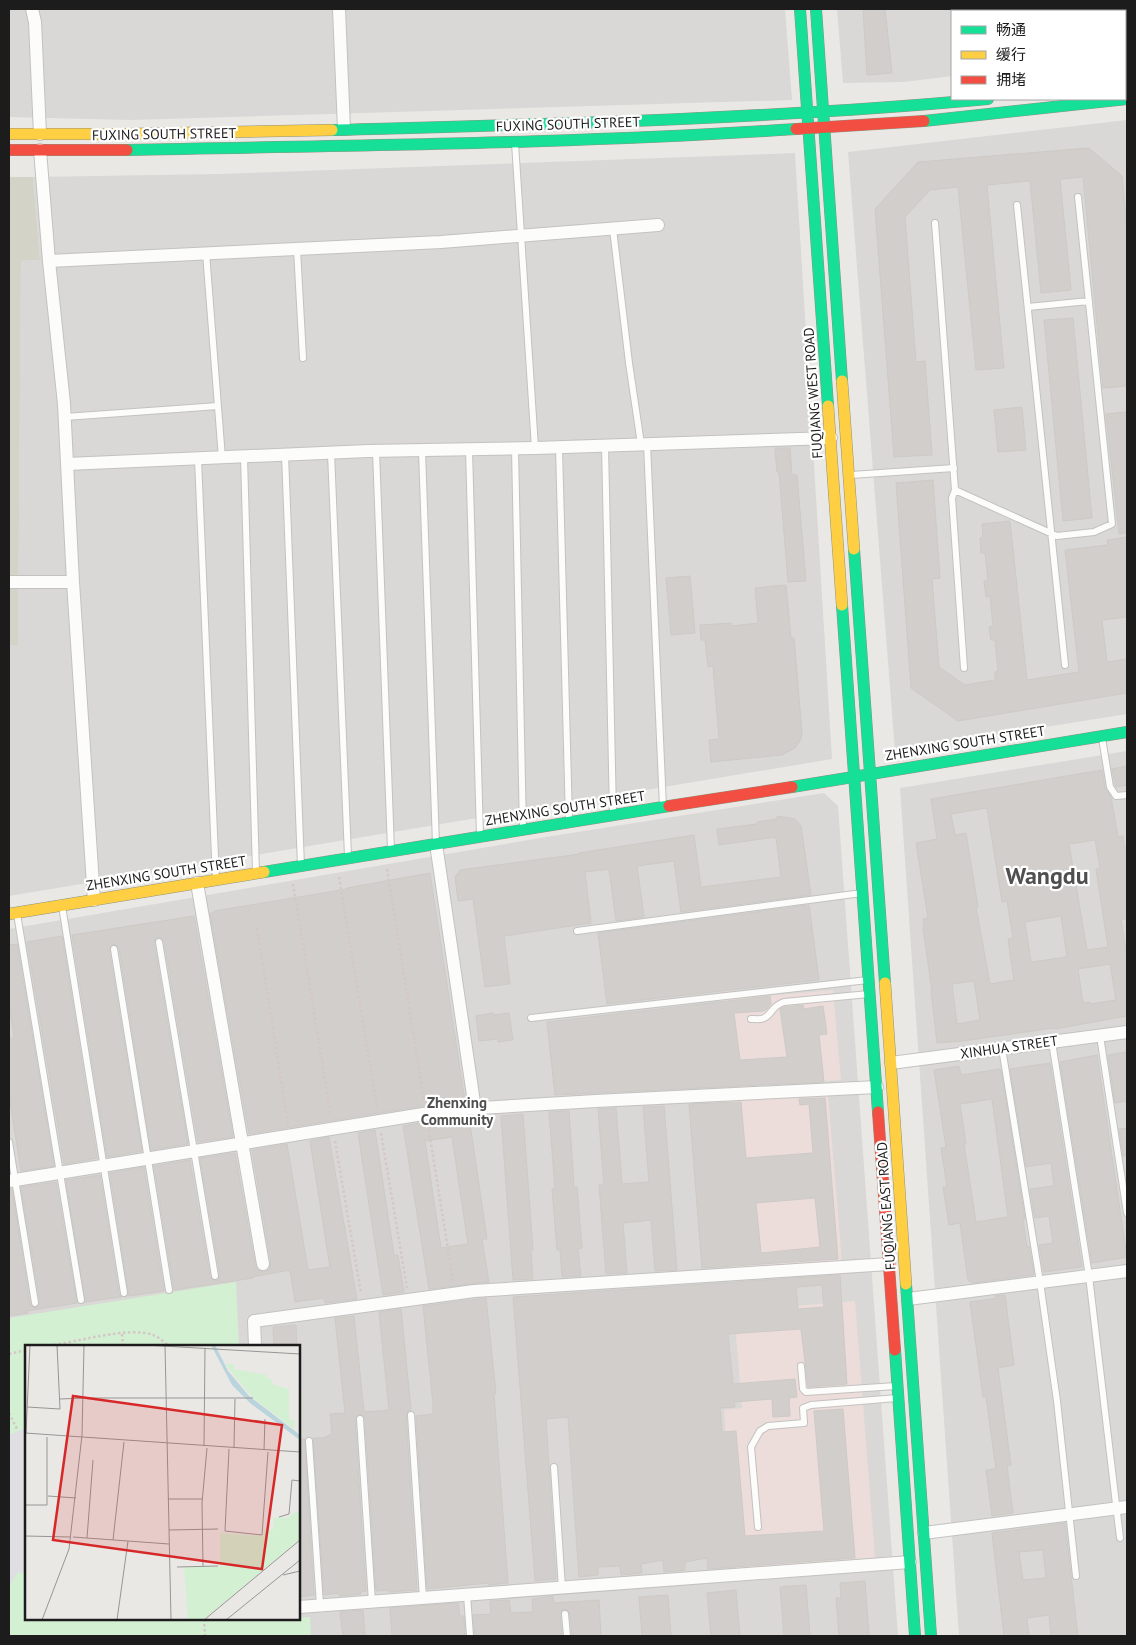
<svg xmlns="http://www.w3.org/2000/svg" width="1136" height="1645" font-family="'PT Sans','Noto Sans SC',sans-serif">
<style>
.residential{fill:#d9d8d6;fill-rule:evenodd}
.commercial{fill:#ecdcda}
.construction{fill:#d3d3c7}
.park{fill:#d3f0d3}
.plaza{fill:#dfdee3}
.building{fill:#d1cecc;stroke:#cdcac6;fill-rule:evenodd}
.lines{fill:none;stroke-linecap:round;stroke-linejoin:round}
.lane-casing{stroke:#c3c2c1;stroke-width:8}
.street-casing{stroke:#c3c2c1;stroke-width:14}
.fast-casing{stroke:#90927e;stroke-width:12}
.slow-casing{stroke:#90927e;stroke-width:12}
.jam-casing{stroke:#90927e;stroke-width:12}
.path{stroke:#d5c7c5;stroke-width:2.5;stroke-dasharray:2.5 2.5;stroke-linecap:butt}
.lane{stroke:#fcfcfb;stroke-width:6}
.street{stroke:#fcfcfb;stroke-width:12}
.fast{stroke:#16e098;stroke-width:11}
.slow{stroke:#ffcf43;stroke-width:11}
.jam{stroke:#f24e42;stroke-width:11}
.labels{text-anchor:middle;dominant-baseline:central;stroke-width:4.5;stroke-linejoin:round;paint-order:stroke}
.street-label{font-size:14px;fill:#1c1c1c;stroke:#fff}
.neighbourhood-label{font-size:15px;font-weight:bold;fill:#4f4f4f;stroke:#fff}
.town-label{font-size:24px;font-weight:bold;fill:#4f4f4f;stroke:#fff}
.inset-road{fill:none;stroke:#989695;stroke-width:1}
.view{fill:#d62828;fill-opacity:0.15;stroke:#d62828;stroke-width:2.5}
.inset-edge{fill:none;stroke:#1c1c1c;stroke-width:2.5}
</style>
<rect width="100%" height="100%" fill="#eae8e5"/>
<path class="residential" d="M9,9H785L792,100L130,120L9,117Z
M837,9H1127V54H1125V11H952V76L904,82L843,83Z
M1127,120V714L895,751L848,152Z
M795,153L832,759L9,896V645L18,644L21,261L40,260L33,177L219,174Z
M1127,751V1636H959L900,788Z
M824,793L838,806L898,1636H9V929L546,837ZM26,1346H299V1619H26Z"/>
<path class="commercial" d="M833,990L841,1080L729,1089L719,1000Z
M828,1094L842,1262L729,1272L714,1100Z
M855,1301L875,1558L736,1569L724,1410L742,1408L734,1311Z"/>
<path class="construction" d="M9,177H33L40,260L21,261L18,645H9Z"/>
<path class="park" d="M236,1282L239,1346H26V1619H254V1620L310,1617L311,1636H9V1318Z"/>
<path class="plaza" d="M26,1428V1574L18,1572L9,1586V1435Z"/>
<path class="building" d="M863,9H885L892,73L867,75Z
M1089,148L1122,176L1127,229V386L1103,388L1083,177L1060,179L1071,290L1041,293L1030,181L987,185L1004,368L976,370L958,187L930,190L905,217L916,362L925,361L932,455L894,457L875,209L918,162Z
M1073,318L1092,518L1063,521L1044,320Z
M1022,407L1026,450L998,452L994,410Z
M1127,412V533L1119,534L1106,414Z
M775,448H790L792,475H797L806,581L788,582L779,472H777Z
M933,480L940,578L932,579L939,667L965,685L995,680V672L998,671L995,640H991L989,627L993,626L990,596L986,597L984,581H988L985,553H981L980,538L983,537L982,524L1010,521L1027,680L1079,672L1065,550L1108,545L1107,540L1127,537V617L1102,620L1107,662L1127,659V693L958,721L911,688L896,483Z
M690,576L695,633L671,635L666,578Z
M786,585L791,638H794L802,733L801,739L795,748L782,755L711,762L709,740L719,739L713,666L708,667L705,640H701L700,625L731,623L732,626L758,623L755,588Z
M1127,766V785L1116,787L1112,769Z
M1102,770L1105,788L1111,797L1118,837L1123,836L1124,847L1127,846V919H1121L1127,958V1016L1055,1029L1054,1028L963,1041L937,1043L931,991H932L923,928L924,927L923,919L928,918L916,843L937,839L931,799ZM987,808L1002,902L1007,901L1013,938L1008,939L1014,980L990,984L976,907H978L966,833L955,835L951,814ZM1095,840L1100,868L1096,869L1108,947L1087,950L1069,844ZM1061,916L1067,957L1031,962L1025,922ZM1110,964L1116,1000L1090,1004V1002L1083,1003L1078,969ZM974,981L980,1020L957,1024L952,984Z
M777,816L795,819L801,826L811,895L681,912L674,861L637,866L644,917L616,921L609,869L585,872L591,923L504,936L510,984L485,987L473,899L458,901L455,877L460,870L580,854L579,853L694,835L701,887L781,877L776,837L719,845L717,829L757,824V822L777,819Z
M430,873L465,1101L447,1102L249,1134L210,913H214V911L347,889V888Z
M809,905L819,980L607,1004L598,933Z
M194,916L233,1137L198,1142L164,941L159,937L155,938L154,943L188,1144L151,1150L119,948L116,945L113,944L109,950L142,1151L107,1157L72,935Z
M62,936L97,1158L64,1164L27,942Z
M17,944L54,1166L21,1171L9,1095V1039L14,1038L9,1003V945Z
M770,996L771,1004L767,1009L763,1011L734,1013L740,1060L787,1057L780,1009L785,1007L803,1005L804,1009L823,1006L827,1034L819,1035L824,1082L555,1095L547,1022Z
M493,1013V1015L509,1013L513,1040L498,1042V1039L479,1041L476,1016Z
M1127,1052V1101L1115,1103L1108,1055Z
M1097,1055L1127,1257L1092,1263L1060,1062Z
M1050,1063L1082,1267L1044,1272L1039,1245L1053,1243L1049,1216L1035,1218L1030,1189L1054,1186L1051,1163L1026,1167L1010,1069Z
M959,1066L961,1075L1000,1069L1001,1070L1025,1219H1023L1027,1247L1029,1246L1034,1274L1032,1275L973,1283L968,1280L960,1223L949,1225L943,1187H947L941,1148L946,1147L934,1070ZM992,1099L1008,1217L976,1222L964,1144H966L960,1104Z
M825,1098L838,1259L702,1268L689,1104L741,1102L746,1158L813,1153L809,1104L800,1105L799,1099ZM815,1198L820,1247L761,1253L756,1203Z
M664,1106L677,1270L655,1271L651,1220L623,1223L627,1273L606,1274L599,1185H604L598,1109L616,1108L622,1184L649,1182L643,1107Z
M569,1111L574,1187H577L582,1248L578,1249L581,1276L562,1277L560,1250H557L552,1189H555L549,1112Z
M523,1114L533,1250H531L533,1279L513,1280L501,1116Z
M469,1117L487,1239H482L489,1282L429,1289L403,1126L449,1118ZM452,1137L468,1244L441,1248L425,1141Z
M1127,1128V1156H1123L1119,1129Z
M375,1130L394,1255H398L404,1292L383,1295L358,1133Z
M329,1137L357,1299L325,1303L324,1298L295,1302L290,1270L252,1277L253,1278L174,1290L154,1166L190,1160L210,1277L215,1281L219,1280L220,1275L200,1158L235,1153L255,1265L257,1270L264,1272L269,1270L271,1263L252,1150L287,1144L308,1270L330,1267L310,1141Z
M144,1167L164,1291L129,1296L110,1173Z
M100,1175L119,1294L121,1297L85,1302L66,1180Z
M56,1182L77,1303L27,1311L28,1313L9,1316V1189H12L30,1304L33,1307L36,1308L40,1302L21,1187Z
M840,1275L847,1384L808,1387L801,1329L728,1334L733,1384L795,1379L797,1397L789,1398L790,1416L773,1417L772,1399L734,1402L735,1407L720,1408L722,1432L736,1431L745,1536L824,1531L814,1411L843,1409L855,1558L708,1569L707,1558L685,1562V1570L664,1572L663,1560L641,1564L642,1573L621,1575L620,1566L598,1567V1575L579,1577L568,1417L546,1419L556,1579L535,1581L513,1297ZM822,1285L824,1307L798,1309L796,1287Z
M1005,1295L1014,1365L998,1368L1011,1465L1007,1466L1013,1513L992,1516L986,1470L996,1469L986,1397H983L970,1302L998,1298L995,1296Z
M486,1298L496,1393L494,1394L508,1583L489,1585L488,1583L427,1589L416,1416L433,1414V1404L423,1306Z
M401,1309L411,1410L408,1411L406,1415L417,1590L389,1592L388,1590L376,1591L365,1419L360,1414L357,1415L355,1419L366,1591L361,1592V1594L339,1596V1593L324,1595L313,1438H323L332,1434L330,1414L345,1413L335,1318L354,1316L364,1412L389,1410L379,1312Z
M296,1325L297,1346H274L273,1327Z
M299,1439H305L314,1595L299,1597Z
M1065,1523L1078,1636H1051L1049,1615L1027,1618L1029,1636H1004L992,1533ZM1043,1550L1046,1578L1023,1580L1019,1552Z
M865,1581L869,1636H839L836,1598H841L840,1583Z
M806,1585L810,1636H784L780,1587Z
M736,1590L740,1636H711L707,1593Z
M668,1595L671,1636H642L639,1597Z
M553,1596L554,1603L599,1600L601,1636H572L570,1613L565,1609L562,1610L560,1614L562,1636H475L473,1615L491,1614L490,1601L509,1600L511,1613L533,1612L532,1599Z
M458,1603L460,1616H464L465,1636H392L390,1608Z
M363,1610L365,1636H343L340,1612Z"/>
<g class="lines">
<g class="lane-casing">
<path id="lane" d="M515,143L535,448
M1017,205L1065,665
M935,223L955,490L952,498L964,668
M613,229L629,363L641,444
M297,249L303,358
M206,253L222,458
M1028,307L1089,301
M65,417L218,406
M647,444L663,807
M605,446L613,814
M559,448L569,821
M515,449L523,830
M469,450L480,836
M376,451L391,850
M422,451L436,844
M331,453L348,856
M285,455L301,866
M244,457L256,873
M198,459L216,880
M851,475L954,468
M955,490L1057,536L1094,532L1112,524L1078,197
M1102,738L1110,787L1116,796L1127,795
M62,906L124,1293
M17,914L81,1300
M577,931L862,893
M159,942L215,1276
M114,949L169,1290
M531,1018L868,980
M751,1019C755,1019 761,1020 764,1018C772,1015 771,1006 784,1002L869,994
M1100,1036L1127,1213
M1052,1042L1089,1276L1120,1538
M1002,1048L1040,1282L1057,1401L1076,1576
M9,1142L35,1303
M801,1366L803,1389L806,1392L896,1386
M411,1415L423,1598
M360,1419L372,1602
M309,1441L320,1605
M554,1467L562,1588
M758,1527L751,1447L760,1431L768,1426L804,1423L803,1408L811,1405L897,1398
M467,1595L470,1636
M565,1614L567,1636"/>
</g>
<g class="street-casing">
<path id="street" d="M32,9L35,22L40,134
M339,9L344,129
M1115,9V11
M40,150L49,261L64,404L73,582L94,900
M49,261L441,242L658,225
M67,464L368,451L535,448L831,438
M9,582H73
M436,844L475,1109
M197,883L263,1264
M891,1063L1127,1032
M9,1181L448,1110L596,1101L877,1087
M908,1299L1127,1271
M255,1346L254,1321L474,1291L889,1264
M924,1533L1127,1507
M299,1607L910,1562"/>
</g>
<g class="fast-casing">
<path id="fast" d="M800,9L828,406
M816,9L842,381
M924,121L1127,99
M332,130C551,124 770,119 988,99
M127,150C350,145 574,144 796,129
M854,549L885,983
M842,605L878,1112
M792,787L1127,732
M264,872L669,806
M906,1284L931,1636
M895,1350L915,1636"/>
</g>
<g class="slow-casing">
<path id="slow" d="M1125,83H1127
M9,134H126L332,130
M842,381L854,549
M828,406L842,605
M9,914L264,872
M885,983L906,1284"/>
</g>
<g class="jam-casing">
<path id="jam" d="M796,129L924,121
M9,150H127
M669,806L792,787
M878,1112L895,1350"/>
</g>
<path class="path" d="M387,869L424,1100
M339,877L377,1108
M293,884L331,1116
M257,928L288,1124
M428,1125L453,1280
M381,1133L407,1288
M335,1141L361,1293
M122,1334L123,1346
M49,1346C75,1342 130,1326 153,1335C159,1337 164,1342 169,1346
M9,1354L26,1350
M9,1413L18,1431
M204,1619L205,1636"/>
<use href="#lane" class="lane"/>
<use href="#street" class="street"/>
<use href="#fast" class="fast"/>
<use href="#slow" class="slow"/>
<use href="#jam" class="jam"/>
</g>
<g class="labels">
<g class="street-label">
<text transform="translate(568 124) rotate(-2)">FUXING SOUTH STREET</text>
<text transform="translate(164 134) rotate(-1)">FUXING SOUTH STREET</text>
<text transform="translate(813 393) rotate(-94)">FUQIANG WEST ROAD</text>
<text transform="translate(965 743) rotate(-9)">ZHENXING SOUTH STREET</text>
<text transform="translate(565 808) rotate(-9)">ZHENXING SOUTH STREET</text>
<text transform="translate(166 873) rotate(-9)">ZHENXING SOUTH STREET</text>
<text transform="translate(1009 1047) rotate(-8)">XINHUA STREET</text>
<text transform="translate(886 1206) rotate(-94)">FUQIANG EAST ROAD</text>
</g>
<g class="neighbourhood-label">
<text x="457" y="1102">Zhenxing<tspan x="457" dy="17">Community</tspan></text>
</g>
<g class="town-label">
<text x="1047" y="875">Wangdu</text>
</g>
</g>
<g transform="translate(25 1345)">
<rect width="275" height="275" fill="#eae8e5"/>
<path d="M200,19H209V24L242,30L241,33L248,35L247,39L264,44V74L270,75L269,84L228,53ZM275,165V194L178,275H163L159,222H195V188L238,191L239,184L248,185L249,172L261,173Z" fill="#d3f0d3"/>
<path d="M186,0H190L203,26L224,51L275,90V95L225,58L207,40Z" fill="#b9d4dd"/>
<path class="inset-road" d="M121,0L275,9M140,0L146,275M61,53H228M35,54L59,53M2,62L35,64L32,0M0,88L275,107M1,88L5,0M179,101L180,3M209,102L210,54M204,104L200,186L237,190L243,107M239,105L240,74M23,151L51,153M143,154H177M0,160H22V92M254,172L264,169L267,135L275,136M144,185L193,184M0,191L46,192M48,192L144,199M62,193L68,115M88,195L99,97M178,221L177,158L182,103M152,222L193,221M258,230L275,226M17,275L44,204L57,90L59,0M92,275L103,196M179,275L275,195M201,275L275,215"/>
<path class="view" d="M48,51L257,80L237,224L28,195Z"/>
<rect width="275" height="275" class="inset-edge"/>
</g>
<rect width="1136" height="1645" fill="none" stroke="#1c1c1c" stroke-width="20"/>
<rect x="951" y="10" width="175" height="90" fill="#ffffff" stroke="#a4a4a4"/>
<rect x="961" y="26" width="25" height="8" fill="#16e098" stroke="#a4a4a4"/>
<text x="996" y="35" font-size="15" fill="#1c1c1c">畅通</text>
<rect x="961" y="51" width="25" height="8" fill="#ffcf43" stroke="#a4a4a4"/>
<text x="996" y="60" font-size="15" fill="#1c1c1c">缓行</text>
<rect x="961" y="76" width="25" height="8" fill="#f24e42" stroke="#a4a4a4"/>
<text x="996" y="85" font-size="15" fill="#1c1c1c">拥堵</text>
</svg>
